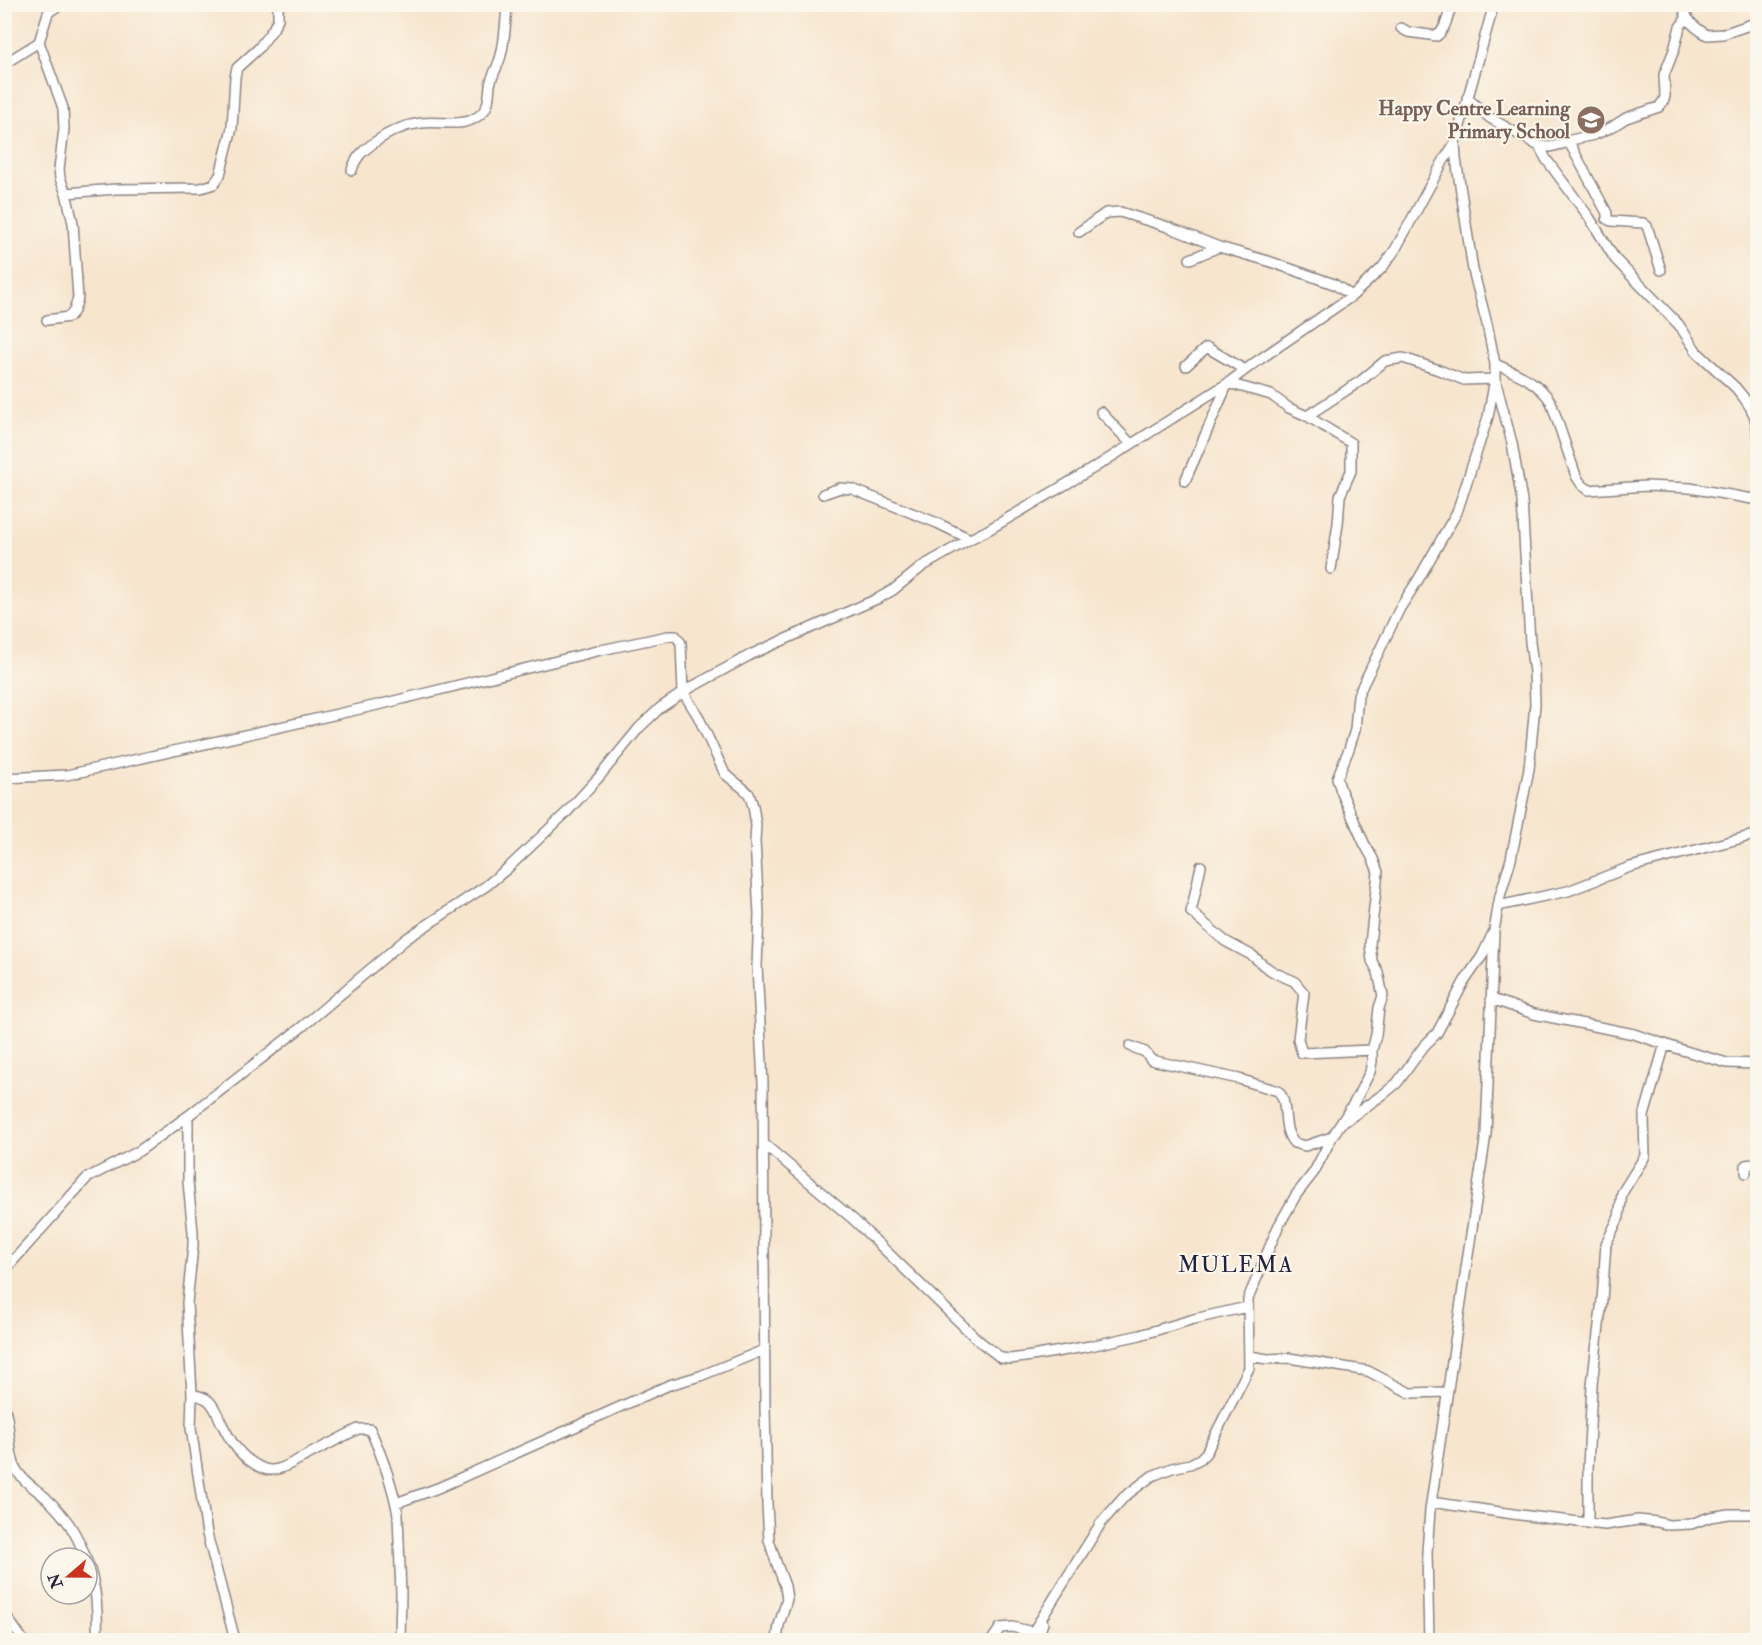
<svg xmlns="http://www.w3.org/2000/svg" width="1762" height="1645" font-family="'IM FELL Double Pica',serif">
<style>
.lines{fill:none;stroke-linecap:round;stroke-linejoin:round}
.street-casing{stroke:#8c8484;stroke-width:12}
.street{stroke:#fff;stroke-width:9}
.labels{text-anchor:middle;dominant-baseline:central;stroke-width:4.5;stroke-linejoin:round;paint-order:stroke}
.education-label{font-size:20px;font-weight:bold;fill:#785e54;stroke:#fbf7ec;text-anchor:end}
.quarter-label{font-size:22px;letter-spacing:1.5px;fill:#22223b;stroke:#fbf7ec}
</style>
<rect width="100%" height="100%" fill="#fbf7ec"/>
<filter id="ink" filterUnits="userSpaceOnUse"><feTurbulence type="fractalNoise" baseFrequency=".0167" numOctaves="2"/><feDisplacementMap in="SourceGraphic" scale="12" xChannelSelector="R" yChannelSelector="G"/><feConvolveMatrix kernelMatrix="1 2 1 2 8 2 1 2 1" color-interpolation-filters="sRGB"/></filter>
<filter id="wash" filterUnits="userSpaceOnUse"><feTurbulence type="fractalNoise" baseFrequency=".008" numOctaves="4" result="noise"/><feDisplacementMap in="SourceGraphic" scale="24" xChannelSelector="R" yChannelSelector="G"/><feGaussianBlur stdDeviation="1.35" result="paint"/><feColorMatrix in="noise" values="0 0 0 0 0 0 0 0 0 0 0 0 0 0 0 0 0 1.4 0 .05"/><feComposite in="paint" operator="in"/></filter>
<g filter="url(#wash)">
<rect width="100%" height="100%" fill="#f7e5ce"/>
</g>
<g filter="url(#ink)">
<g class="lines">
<g class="street-casing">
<path id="street" d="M1683,4C1685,20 1694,27 1707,35L1723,34L1758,22
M1401,28L1408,32L1437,36C1446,29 1448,15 1452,4
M4,64L39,42
M1467,98L1490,118L1539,146L1550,147L1562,144L1566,141L1594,135L1612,127L1626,118L1659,107L1664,100L1665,96L1664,75L1674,50L1680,27L1687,17
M1566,141L1568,144H1570L1607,213V219L1611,221L1643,223L1647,226L1661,270
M1539,146L1546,159L1589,217L1615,259L1679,325L1697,352L1736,388L1744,398L1750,407L1755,417L1758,435
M352,170C356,156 364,150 375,142C389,132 404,125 421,123C442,120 466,130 483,112C491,103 488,91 491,81C494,72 499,64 501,55C505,39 506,21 507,4
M66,193L116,189L201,188L214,184L220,175L232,128L235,77L237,68L258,49L273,29L278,19V4
M1079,232L1106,213L1120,212L1168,227L1219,247L1268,261L1334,284L1352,296
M1190,259L1219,247
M47,320L69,317L74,311L78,298L73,223L66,193L60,178L59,169L64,129L63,108L39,42L48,13L53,9L63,4
M1495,364C1516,373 1538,381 1551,402L1576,476L1582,485L1589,490L1646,486L1690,488L1758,500
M1186,366L1206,348H1208L1245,370
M1101,412L1131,444
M1307,416L1351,443V471L1340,496L1338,524L1331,569
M823,494L840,488L852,489L937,523L970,539
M4,778L67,775L382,704L601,650L668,636H676L681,643L683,692L698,716L725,774L744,789L749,794L753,806L756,825L755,841L759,914L757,966L763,1083L765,1406L767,1504L769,1540L775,1559L785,1586L787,1599L779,1625L777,1640
M1201,866L1191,912L1225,941L1253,956L1263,965L1275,973L1294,981L1304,993L1298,1039L1302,1053L1372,1050
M1498,906L1568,891L1630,867L1758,834
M1492,999L1534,1014L1634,1034L1682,1050L1727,1063L1758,1064
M1130,1046L1145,1052L1151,1060L1239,1079L1278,1091C1290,1103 1280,1127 1294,1143L1305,1146L1332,1137
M188,1116V1182L193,1232V1246L187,1303L192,1394L191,1428L207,1534L235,1640
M1344,1122L1385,1093L1397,1083L1424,1046L1437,1033L1464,982L1482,956L1493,933
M764,1144L854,1220L978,1340L1001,1358L1010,1359L1032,1356L1090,1346L1140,1335L1194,1319L1247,1307
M1746,1173V1165L1758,1163
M4,1271L87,1178L139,1151L188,1116L303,1026L406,939L486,886L509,867L567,812L599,777L639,728L660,708L690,688L752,654L879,598L893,590L923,566L970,539L988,530L1097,466L1228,383L1253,364L1352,296L1382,268L1395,250L1444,160L1455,143
M1250,1356L1267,1359L1289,1358L1368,1371L1410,1393L1447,1392
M192,1394C198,1396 205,1397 209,1401C215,1407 218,1415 221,1422C229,1438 237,1453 253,1463C266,1472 274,1472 288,1465L358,1429H370C382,1456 393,1486 398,1515L401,1593L400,1640
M4,1405C11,1425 7,1449 16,1469C22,1481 35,1488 45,1497C67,1518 75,1530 86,1558
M1431,1502L1520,1515L1605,1525L1638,1520L1657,1522L1669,1525L1691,1524L1710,1517L1729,1514H1758
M396,1503L438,1488L669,1385L700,1376L764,1350
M1588,1523V1468L1592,1385L1602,1300L1606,1244L1619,1217L1622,1193L1645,1156L1644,1116L1665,1044
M87,1561C97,1587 98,1613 97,1640
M4,1613L23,1640
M992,1640L1000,1628L1012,1627L1033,1632L1101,1523L1124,1497L1152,1476L1172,1468L1190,1464L1200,1459L1206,1453L1249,1368L1248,1299L1278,1227L1296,1195L1314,1172L1332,1137L1354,1103L1370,1072L1372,1061V1050L1376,1035L1379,1008L1383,996L1378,972L1372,961L1370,944L1378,872L1373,859L1364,843L1341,791L1337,778L1349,749L1355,730L1358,695L1400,608L1418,580L1457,512L1488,417L1495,379L1464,380L1439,370L1403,358L1385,361L1362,380L1307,416L1289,408L1271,395L1228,383L1185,481
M1037,1640L1043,1623
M1429,1640L1427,1553L1430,1510L1486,1134L1494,931L1500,896L1511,859L1529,769L1535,704L1534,672L1530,642L1522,501L1512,443L1495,379V364L1487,324L1473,270L1456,159L1455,143L1458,133L1494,4"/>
</g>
<use href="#street" class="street"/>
</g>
</g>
<defs>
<g id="school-disc" transform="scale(1.5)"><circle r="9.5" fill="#8d6e63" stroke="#fbf7ec"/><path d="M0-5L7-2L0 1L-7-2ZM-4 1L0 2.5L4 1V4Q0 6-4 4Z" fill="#fff"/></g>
</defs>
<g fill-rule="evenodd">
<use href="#school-disc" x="1591" y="120"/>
</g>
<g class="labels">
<g class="education-label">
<text x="1570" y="108">Happy Centre Learning<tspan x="1570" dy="23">Primary School</tspan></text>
</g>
<g class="quarter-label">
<text x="1236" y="1265">MULEMA</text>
</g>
</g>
<rect width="1762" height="1645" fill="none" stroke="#fbf7ec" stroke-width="24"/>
<g transform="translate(69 1576) rotate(250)"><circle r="28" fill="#fbf7ec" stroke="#a4a2a5" stroke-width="1.5"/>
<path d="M0-4.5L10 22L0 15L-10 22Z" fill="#c8321e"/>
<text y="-9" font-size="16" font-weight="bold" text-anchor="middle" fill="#22223b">N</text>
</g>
</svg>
